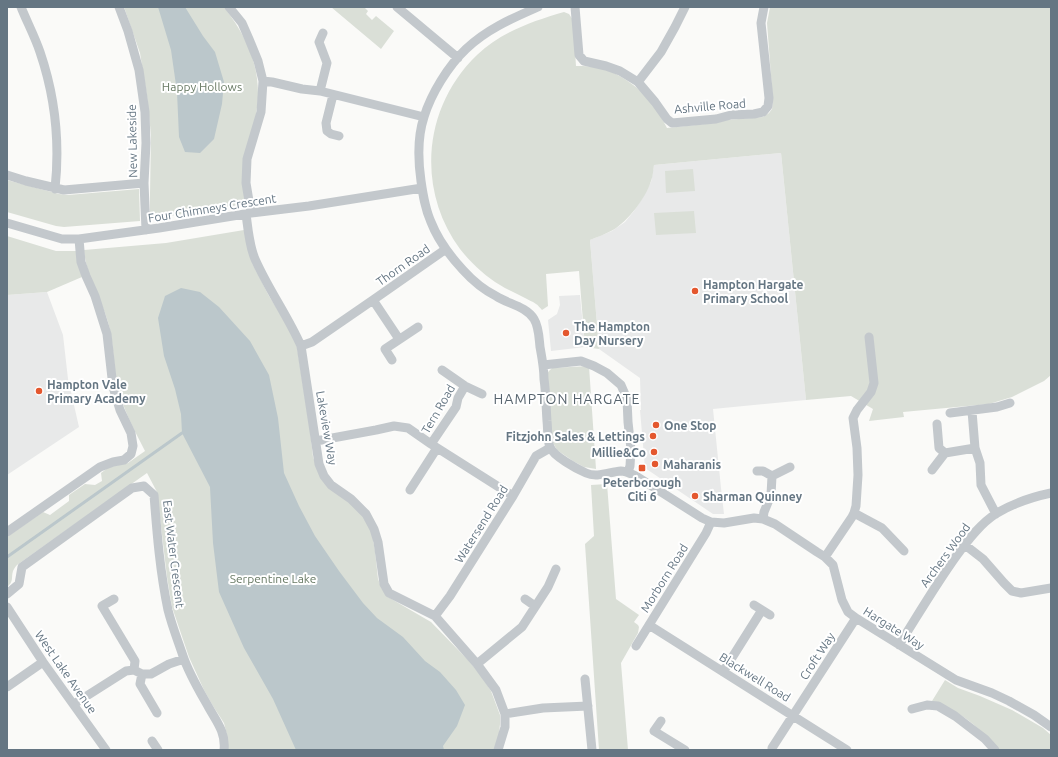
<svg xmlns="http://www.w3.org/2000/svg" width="1058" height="757" font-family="Ubuntu,sans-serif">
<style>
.built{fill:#e8e9e9}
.green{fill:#dadfd7}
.water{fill:#bbc7cb}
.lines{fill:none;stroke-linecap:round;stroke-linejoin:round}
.stream{stroke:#bbc7cb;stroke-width:3}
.minor{stroke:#c3c8cc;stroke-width:9}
.poi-dot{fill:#e4572e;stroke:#fff;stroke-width:1.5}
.labels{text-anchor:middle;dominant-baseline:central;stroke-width:4;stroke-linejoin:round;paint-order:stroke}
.park-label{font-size:12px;fill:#687a64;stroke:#fff}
.street-label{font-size:12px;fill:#657683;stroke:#fff}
.poi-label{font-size:12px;font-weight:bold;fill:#657683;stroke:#fff;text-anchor:start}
.quarter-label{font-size:14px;letter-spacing:1px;fill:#57646e;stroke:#fff}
</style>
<rect width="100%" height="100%" fill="#fafaf8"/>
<path class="built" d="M781,153L806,400L713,409L721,488L724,514H713L645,468L640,410H641L640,378L599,349L590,240L612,231L625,222L634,211L642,199L651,182L654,165Z
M47,292L63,335L68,379L79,427L7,475V295Z
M580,295L585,347L551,351L548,320L557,314L560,305L559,296Z"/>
<path class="green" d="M124,7H224C246,36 259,62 258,99L245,204L151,219L150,215V194L151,135L147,96L140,53Z
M331,7H364L368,11L366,14L372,20L376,16L394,31L381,49Z
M770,7H1051V375L1044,381L1012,397L989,404L903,412L904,417L869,421L873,409L851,396L806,400L781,153L654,165C653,171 653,176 651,181C646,198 628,221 613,230C606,234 597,237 590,240L599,349L585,347L579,271L546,274L548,306L542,310C540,308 538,305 536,304C532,301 528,300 525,298C517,294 508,290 500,285C485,276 471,263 460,249C416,189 423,107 477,55C501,32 533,21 564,12L569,14L573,20L576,66C585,66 595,66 604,69C619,74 635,85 646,96C655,105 661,117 667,128L715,123L727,120L763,117L769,113L772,109L773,102L767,23Z
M693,169L695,191L666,193L665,171Z
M7,180L59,194L68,195L139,189L140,221L64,227L56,226L7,212Z
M694,211L696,233L656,235L654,213Z
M244,230L253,265L269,296L289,328L297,347L310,430L313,457L319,474L354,506L365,519L372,533L375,551L378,579L382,589L388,597L431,622L468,660L482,677L491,691L500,715V724L499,734L494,750H228L227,735L224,723L213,706L204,690L189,657L172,607L167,577L157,492L147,473L17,565C15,567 14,569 13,571C11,577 14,582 7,587V537L43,512L50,515L69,501V495L85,484L95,485L102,481L101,473L109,467L128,463L145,451C135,431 121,406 117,383C113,363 114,342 108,322C101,298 86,276 84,250L166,243Z
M7,236L56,251H76L82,277L47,292L7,295Z
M589,366L596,469L584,467L573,461L557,450L552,441L547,374L549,371L552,368Z
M607,484L616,599L639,615L634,622L638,625L639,627L638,633L621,663L628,750H599L585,544L594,536L591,485Z
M945,680L958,688L980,696L1012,710L1043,728L1051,735V750H1000C989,739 978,727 965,718C955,711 943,706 932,701Z"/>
<path class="water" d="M158,7H185L203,36L215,52L224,82L222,104L214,139L200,153L185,152L179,137L177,92L171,50Z
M181,288L200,292L219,307L250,341L269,375L278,418L284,473L299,506L315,536L339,571L363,603L377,618L403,637L425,661L440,672L456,690L465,705L457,726L443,746L444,750H296L273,699L244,648L219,592L213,543L210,487L182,433L181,414L175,389L164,356L158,318L165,296Z"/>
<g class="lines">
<path class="stream" d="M7,557L182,433"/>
<path class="minor" d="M21,7C27,22 35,37 40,52C55,96 60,143 55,189
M119,7L128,31L139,70L145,112L146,143L144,183L146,230
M229,7L242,23L249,39L258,61L263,81L261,112L247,159L246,183L251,213
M397,7L458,58
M538,7C513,18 487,29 466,49C448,66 431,94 424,117C417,138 418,160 421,181C423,195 425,209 431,222C438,240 450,256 463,270C472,280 484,290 496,296C508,304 526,306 534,319C539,327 539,338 540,347C542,358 544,368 544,379C546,393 546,407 547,421C548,429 547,440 550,447C553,456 577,469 586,473C597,478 609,472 621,471C626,471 631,474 636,476L702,518L711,522L724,523L754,518L763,519L775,524L817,552L825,557L833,565L842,600L848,612L856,618L956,680L992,693L1009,701L1034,715L1051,727
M575,7L579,55L584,61L606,66L620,71L638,82L655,102L667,119L672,123L716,119L731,115L754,114L763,112L768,106L769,98L761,23L764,7
M263,81L272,82L302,89L320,91L424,117
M638,82L661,52L675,27L685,7
M320,91L327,63L319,42L323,33
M333,95L326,123L327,131L331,134L339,136
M7,175L26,181L64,190L144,183
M246,214C248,228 249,245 255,259C268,289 288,316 301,346L319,464L324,476L331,485L351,499L366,514L374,529L378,542L384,584L389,593L435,616L477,664L496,690L505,714V727L498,750
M7,223L62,239H79L159,228L251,213L309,206L422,188
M373,300L399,339
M301,346L312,342L373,300L446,249
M392,360L385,349L418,327
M543,365L581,361L594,366L607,373L621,385L627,399L628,422L631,449L630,466L628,472
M442,370L465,386L482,394
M972,411L975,448L980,463L981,485L996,514
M950,413L997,407L1010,403
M937,424L939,448L945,453
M316,441L376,430L394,426L408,428L431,444L513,496
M431,444L456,407L458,398L465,386
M932,470L945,453L975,448
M757,471H763L772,476
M410,490L437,448
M854,513L882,528L904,551
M763,519L764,512L771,495L772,476L790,467
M7,532L100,467L113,462L124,460L131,454L133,446L131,433L120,410L113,387L107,334L95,296L86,276L81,262L79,239
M965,545L983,559L1004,583L1012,591L1021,593L1051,588
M825,557L852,517L854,513L856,506L858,475L857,448L853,418L857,410L871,392L874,383L869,337
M7,594L19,584L22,567L132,488L144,486L154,495C157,534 160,572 168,610C172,626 178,641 183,656C189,674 200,692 209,708C217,722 226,733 224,750
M114,599L102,606L135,661L134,670
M525,599L535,606
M754,605L770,615
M7,607L43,662L106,750
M435,616L450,596L513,496L536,456L550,448
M649,625L847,750
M899,645C918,615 936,584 957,555C968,540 981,523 997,513C1014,503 1032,497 1051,493
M636,646L706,533L711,522
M477,664L522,627L548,587L556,569
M723,672L762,610
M142,674L140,684L157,713
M585,679L592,750
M7,687L43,662
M74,704L126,671L134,670L142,674H151L169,664L184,659
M912,709L927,705L938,706L955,716L985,739L995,750
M505,714L543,708L588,706
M661,721L654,731L685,750
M152,741L158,750
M772,748L856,618"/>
</g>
<g class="poi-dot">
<circle cx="695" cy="291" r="4"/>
<circle cx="566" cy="333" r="4"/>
<circle cx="39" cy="391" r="4"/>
<circle cx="656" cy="425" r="4"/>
<circle cx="653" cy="436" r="4"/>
<circle cx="654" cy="452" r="4"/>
<circle cx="655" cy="464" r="4"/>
<rect x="638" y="464" width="8" height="8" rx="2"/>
<circle cx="695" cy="496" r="4"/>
</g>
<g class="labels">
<g class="park-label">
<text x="202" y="86">Happy Hollows</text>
<text x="273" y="578">Serpentine Lake</text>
</g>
<g class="street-label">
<text transform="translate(710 106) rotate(-5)">Ashville Road</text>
<text transform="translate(132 141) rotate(-91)">New Lakeside</text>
<text transform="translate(212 208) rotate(-9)">Four Chimneys Crescent</text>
<text transform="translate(403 265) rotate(-35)">Thorn Road</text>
<text transform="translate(438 409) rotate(-60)">Tern Road</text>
<text transform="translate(327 428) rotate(80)">Lakeview Way</text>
<text transform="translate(481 524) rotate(-58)">Watersend Road</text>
<text transform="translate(174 554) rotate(83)">East Water Crescent</text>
<text transform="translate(945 555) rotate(-54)">Archers Wood</text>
<text transform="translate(664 578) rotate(-58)">Morborn Road</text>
<text transform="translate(894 628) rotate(32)">Hargate Way</text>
<text transform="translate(817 656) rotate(-57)">Croft Way</text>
<text transform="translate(66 672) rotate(55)">West Lake Avenue</text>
<text transform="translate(755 677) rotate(32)">Blackwell Road</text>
</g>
<g class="poi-label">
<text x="703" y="284">Hampton Hargate<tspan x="703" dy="14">Primary School</tspan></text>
<text x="574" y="326">The Hampton<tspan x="574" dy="14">Day Nursery</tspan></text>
<text x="47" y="384">Hampton Vale<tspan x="47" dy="14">Primary Academy</tspan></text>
<text x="664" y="425">One Stop</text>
<text x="645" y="436" text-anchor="end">Fitzjohn Sales &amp; Lettings</text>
<text x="646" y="452" text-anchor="end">Millie&amp;Co</text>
<text x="663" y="464">Maharanis</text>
<text x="642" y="482" text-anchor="middle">Peterborough<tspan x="642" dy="14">Citi 6</tspan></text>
<text x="703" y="496">Sharman Quinney</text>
</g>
<g class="quarter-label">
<text x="567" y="399">HAMPTON HARGATE</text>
</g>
</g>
<rect width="1058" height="757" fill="none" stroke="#657683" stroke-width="16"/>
</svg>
